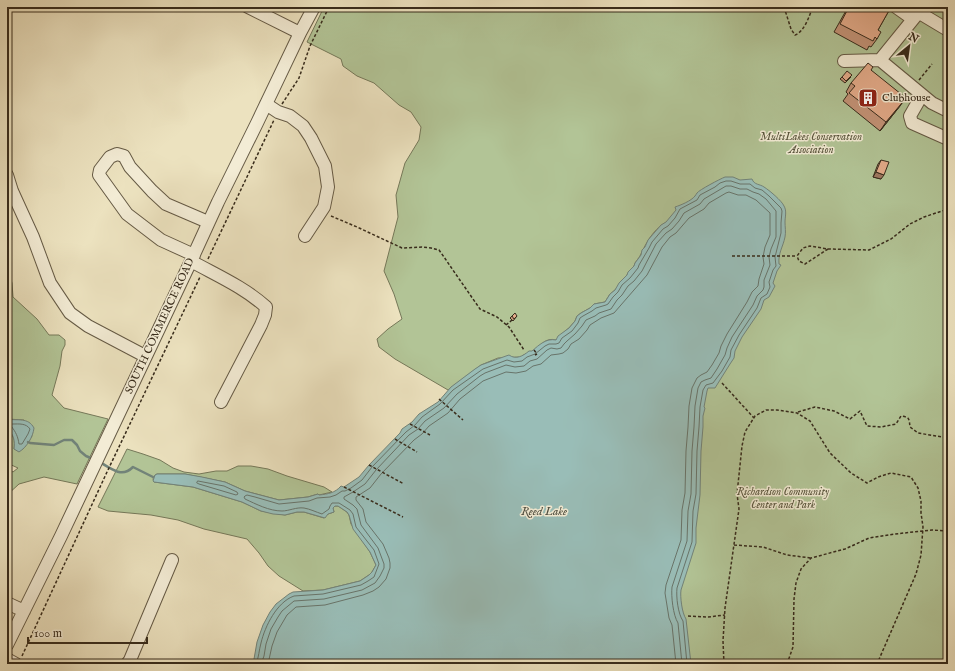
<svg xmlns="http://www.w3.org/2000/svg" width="955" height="671" font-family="'IM FELL English',serif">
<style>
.green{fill:#b2c496;stroke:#757859}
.water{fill:#99bdb7;stroke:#728379}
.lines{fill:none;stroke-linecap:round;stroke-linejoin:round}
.shore{stroke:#68746a;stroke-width:1}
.stream{stroke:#728379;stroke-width:2.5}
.minor-casing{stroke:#655a45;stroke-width:14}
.path{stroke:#382c1c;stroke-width:1.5;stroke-dasharray:3 2;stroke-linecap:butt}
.minor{stroke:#f3ecd5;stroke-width:12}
.wall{fill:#c39377;stroke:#382c1c}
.shaded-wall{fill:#9f7861;stroke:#382c1c}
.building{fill:#e3ab8a;stroke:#382c1c}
.labels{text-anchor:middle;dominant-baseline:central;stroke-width:3;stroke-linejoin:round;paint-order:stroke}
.poi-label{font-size:11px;fill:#382c1c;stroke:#f3ecd5;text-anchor:start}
.park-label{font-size:11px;font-style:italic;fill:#56523a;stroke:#f3ecd5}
.street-label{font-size:11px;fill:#382c1c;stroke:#f3ecd5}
.water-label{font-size:12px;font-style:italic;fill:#505043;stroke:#f3ecd5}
</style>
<rect width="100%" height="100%" fill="#ece2bf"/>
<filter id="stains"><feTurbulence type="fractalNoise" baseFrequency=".005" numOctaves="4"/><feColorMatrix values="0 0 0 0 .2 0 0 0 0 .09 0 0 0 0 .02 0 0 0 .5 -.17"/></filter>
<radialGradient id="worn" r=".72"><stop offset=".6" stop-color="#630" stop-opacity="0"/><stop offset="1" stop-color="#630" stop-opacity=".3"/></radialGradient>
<path class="green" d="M324,7H948V664H523L665,223C653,230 646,243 641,254C639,259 635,261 634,266L615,290L610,294L605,302L594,304L590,308L581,313L577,316L575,321L569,328L565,331L556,340C545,337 541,346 533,351C528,354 525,353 521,357L498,358L481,365L448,390L395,359L379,347L377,339L388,329L402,319L394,294L384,271L398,217L396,195L405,163L419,140L421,127L411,112L399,105L374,83L357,76L343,66L341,59L307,42Z
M7,265L12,283L13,297L37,319L49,335H59L65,340V345L62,351L60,366L52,395L64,408L108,419L77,484L44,477L19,484L7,495V469L13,472L18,468L7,463V429C14,434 15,441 14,449H23L32,436L24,420L7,419Z
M127,449L143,454L160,460L173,468L184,472L199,474L216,471H227L238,466H251L268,469L287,476L324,487L332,492L319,495L318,494L308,497L279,500L245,491L225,482L185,474H157L155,475L153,479L154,482L193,487L242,502L261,511L285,515L297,512H304L324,518L328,514L334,512L333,508L334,506H338L347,512L349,515L351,524L370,552L376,565L372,572L369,575L360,581L323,590L303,591L279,576L268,566L259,553L247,539L204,529L178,520L151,515L108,511L98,507Z"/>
<path class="water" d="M725,177H733L740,180L752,179C754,185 760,184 764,187C769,190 782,201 784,206C787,211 785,217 785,222C785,227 786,232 785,237C783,247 778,253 779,264L781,265L777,271L773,283L775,286L769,297L764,300L761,309L742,337L735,351L734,358L730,364L715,388H708L707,391L704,407L705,408L703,416V427L701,451L700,495L696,528V543L681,590C680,597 682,613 686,619L691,664H251L254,659L257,642L263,625L270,612L276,604L289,594L293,592L323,590L360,581L369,575L372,572L376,565L370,552L353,529L349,515L347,512L338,506H335L333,508L334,512L328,514L325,518L304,512H297L285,515L273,514L261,511L242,502L193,487L154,482L153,481L155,475L157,474H185L202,477L225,482L245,491L279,500L308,497L318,494L319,495C328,494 335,493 341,486L344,487L359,477L369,465L400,433L402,429L412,422L419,414L438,402L451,387L475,369L481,365L506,356L509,355C516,360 523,356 529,351H532C539,345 546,338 556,340L558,336L569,328L575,321L577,316L581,313L590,308L594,304L605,302L610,294L615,290L619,283L627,275L628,272L634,266L635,263L641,255L642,250L645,247L648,240L661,225L666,222L676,210L675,207C681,205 691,201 695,196C696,195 696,194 697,193C699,190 720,179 725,177Z
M7,419C18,421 28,417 34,428C33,437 27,447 19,452L14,449C15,441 14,434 7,429Z"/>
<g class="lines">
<path class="shore" d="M13,424C19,424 26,423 30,429L28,434L22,444H19C18,437 16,432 11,426V425Z
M198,481L224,486L237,492L238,494L236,495L199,484L197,483Z
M256,664C259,657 259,650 261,643C265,626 277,602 294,596L323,594L361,585L368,581L374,577L379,564L374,550L356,527L353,514L350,510L339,503H332L330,506L329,509L322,514C316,512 310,509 304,508C296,507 289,511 282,511C269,511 256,504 245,499L244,497L245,496L247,495L255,497L279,504L309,501L317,498L330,497L336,495L342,491H345L351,488L362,480L372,467L403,435L406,432L415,425L422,417L440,404L453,390L483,369L507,360L514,362L522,361L527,357L535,354L545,346L549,344H556L559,343L562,338L572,331L578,323L580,318L583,316L592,311L596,308L606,305L608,304L613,297L618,292L622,285L630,278L638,268L639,265L649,248L652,242L663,229L668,226L675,218L680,209L697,200L700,195L715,187L720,183L726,181H731L740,184H750L755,188L762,190L769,196L781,208L782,211L781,223V233L775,257L776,266L773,270L769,282L770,287L767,294L761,298L757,308L739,335L731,350L730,357L722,371L713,383L706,385L703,390L700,407L699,427L697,451L696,494L693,511L692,542L677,588C676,597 678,614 683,621L687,664
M261,664L264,656L266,644L271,629L278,617L282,611L294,601L324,599L362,590L375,583L380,576L384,568V564L378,548L361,525L357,509L353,505L344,499V497L353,492L365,484L376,470L409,435L418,429L425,421L444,408L457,394L480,376L485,373L506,365L515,367L524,366L530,361L537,359L547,350L551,348L557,349L561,348L564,344L567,341L575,334L582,326L586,320L595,316L599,313L611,309L617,300L622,295L628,286L634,281L642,271L656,244L666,233L672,229L679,221L684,213L700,204L704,199L726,186H731L740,189H747L753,192L759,194L766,199L776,211V237L771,249L769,257L770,265L764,280V287L763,290L757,296L753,305L732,337L727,348L725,355L717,369L711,378L705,380L701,382L698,388L695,406L694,427L692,451L691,494L688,511L687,541L672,587C671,596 673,615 678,623L682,664
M268,664L272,646L277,632L287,615L296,607L325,605L363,595L373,591L379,587L386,579L390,568V563L389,558L383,544L366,522L363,509L356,500V497L370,488L381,474L414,440L422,434L429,426L448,413L460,399L483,381L488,379L506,372L516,373L526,371L533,366L541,364L551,355L559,354L563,353L568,349L571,344L579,339L587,330L590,325L601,318L614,313L647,275L662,247L670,237L676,233L689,218L704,209L709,203L726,193L729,192L738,195H746L756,200L770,213V235L765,247L763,257L764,264L759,279L758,286L752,292L747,302L727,334L721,346L719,353L712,365L707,372L701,375L697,378L692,388L689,406L688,427L686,451L685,493L682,510L681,540L666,585L665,593L669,618L672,625L676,664"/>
<path class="stream" d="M28,442L30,443L54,445L64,440H72L77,445L80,451L86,456L93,459
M99,462C112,468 121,479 133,467L153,477"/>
<g class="minor-casing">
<path id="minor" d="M248,7L300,33
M896,7L913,19
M923,7L880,60L932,103L948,111
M918,12L948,30
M844,61L880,60
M922,95L910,116L912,123L948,139
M266,104L278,112L290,116L303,126L311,138L325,166L328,187L324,207L305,236
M7,175L12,191L33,237L50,283L70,313L88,326L145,356
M194,255L161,240L127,214L99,175L100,170L110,157L117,154L124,156L130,167L152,191L166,204L208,222
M191,261C216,275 244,287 266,307L265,315L261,325L221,402
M7,603L24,611
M7,645L61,536L191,261L218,202L257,123L300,33L314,7
M7,659L16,664
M127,664L130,660L172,560"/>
</g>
<path class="path" d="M784,7L791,29L795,35C805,31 809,16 813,7
M919,80L932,64
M282,104L299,78L310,46L329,7
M331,216L357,227L402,248L422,247L431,248L439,250L444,257L455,273L480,309L497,317L509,327L524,350
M828,249L805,264L799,261L797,256L803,248L810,246L828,249L869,250L891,239L910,224L924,217L948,209
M732,256H797
M208,259L274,120
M506,325L512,320
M534,350L537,354L535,355
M722,383L754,418
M439,399L463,420
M798,412L815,407L834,411L850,419L860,411L867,426L881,427L896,424L901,416C910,417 909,419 910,427L918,433L948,438
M410,424L430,435
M395,439L417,452
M369,465L404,484
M344,487L403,517
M734,545L763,547L787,555L811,558
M688,616L708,617L725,615
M22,656L107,472L200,277
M724,664L723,641L725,608L739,509L737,494L742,446L745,432L755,416L766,410H777L797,413L810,421L830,453L851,473L867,483L878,477L891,473L911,477L918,488L921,501V513L923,527L921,555L916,574L877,664
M787,664L793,647L794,599L796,583L801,569L811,558L845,549L869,538L895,534L932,530L948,531"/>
<use href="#minor" class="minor"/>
</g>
<path class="wall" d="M848,7H891L878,30L877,39L871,47L869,46L867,50L834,32Z
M871,70L900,106L880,131L843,101L848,94L846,92L851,83Z
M842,77H851L845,83L840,79Z
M881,160V179L873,177L878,164Z
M512,316H517L513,321L510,318Z"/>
<path class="shaded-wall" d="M906,98L900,106L880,131L886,122Z
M876,172L884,175L881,179L873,177Z"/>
<path class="building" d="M849,7H891L878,30L881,32L877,39L875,37L873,41L840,24Z
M868,63L873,67L871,70L906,98L886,122L849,93L855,86L851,83Z
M847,71L852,75L846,81L842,77Z
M881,160L889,162L884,175L876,172Z
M515,313L517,316L514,319L512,316Z"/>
<defs>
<g id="building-square" transform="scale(1)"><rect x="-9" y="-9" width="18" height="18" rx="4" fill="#8f2418" stroke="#f3ecd5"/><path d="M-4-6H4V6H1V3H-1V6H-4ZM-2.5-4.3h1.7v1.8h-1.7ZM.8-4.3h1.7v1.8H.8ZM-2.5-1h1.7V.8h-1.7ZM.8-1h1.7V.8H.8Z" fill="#fff"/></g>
</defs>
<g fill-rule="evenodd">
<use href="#building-square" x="868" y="98"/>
</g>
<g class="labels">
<g class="poi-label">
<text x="882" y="98">Clubhouse</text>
</g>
<g class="park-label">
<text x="811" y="137">MultiLakes Conservation<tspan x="811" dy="13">Association</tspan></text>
<text x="783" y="492">Richardson Community<tspan x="783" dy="13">Center and Park</tspan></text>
</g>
<g class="street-label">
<text transform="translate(160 326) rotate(-65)">SOUTH COMMERCE ROAD</text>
</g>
<g class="water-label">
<text x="544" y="511">Reed Lake</text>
</g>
</g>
<rect width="955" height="671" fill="none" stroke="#ece2bf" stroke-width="24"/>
<rect x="8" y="8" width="939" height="655" fill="none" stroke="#382c1c" stroke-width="2"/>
<rect x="12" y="12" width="931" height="647" fill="none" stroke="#382c1c"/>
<g transform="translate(909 46) rotate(29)" stroke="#f3ecd5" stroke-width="3" paint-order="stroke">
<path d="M0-3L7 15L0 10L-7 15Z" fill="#382c1c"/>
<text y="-6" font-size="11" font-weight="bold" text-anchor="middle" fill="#382c1c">N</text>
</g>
<path d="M28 637v6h119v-6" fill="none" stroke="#382c1c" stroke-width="2"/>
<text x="34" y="637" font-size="12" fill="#382c1c" stroke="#f3ecd5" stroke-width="3" paint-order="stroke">100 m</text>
<rect width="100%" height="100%" filter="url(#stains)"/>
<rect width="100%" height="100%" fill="url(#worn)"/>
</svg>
